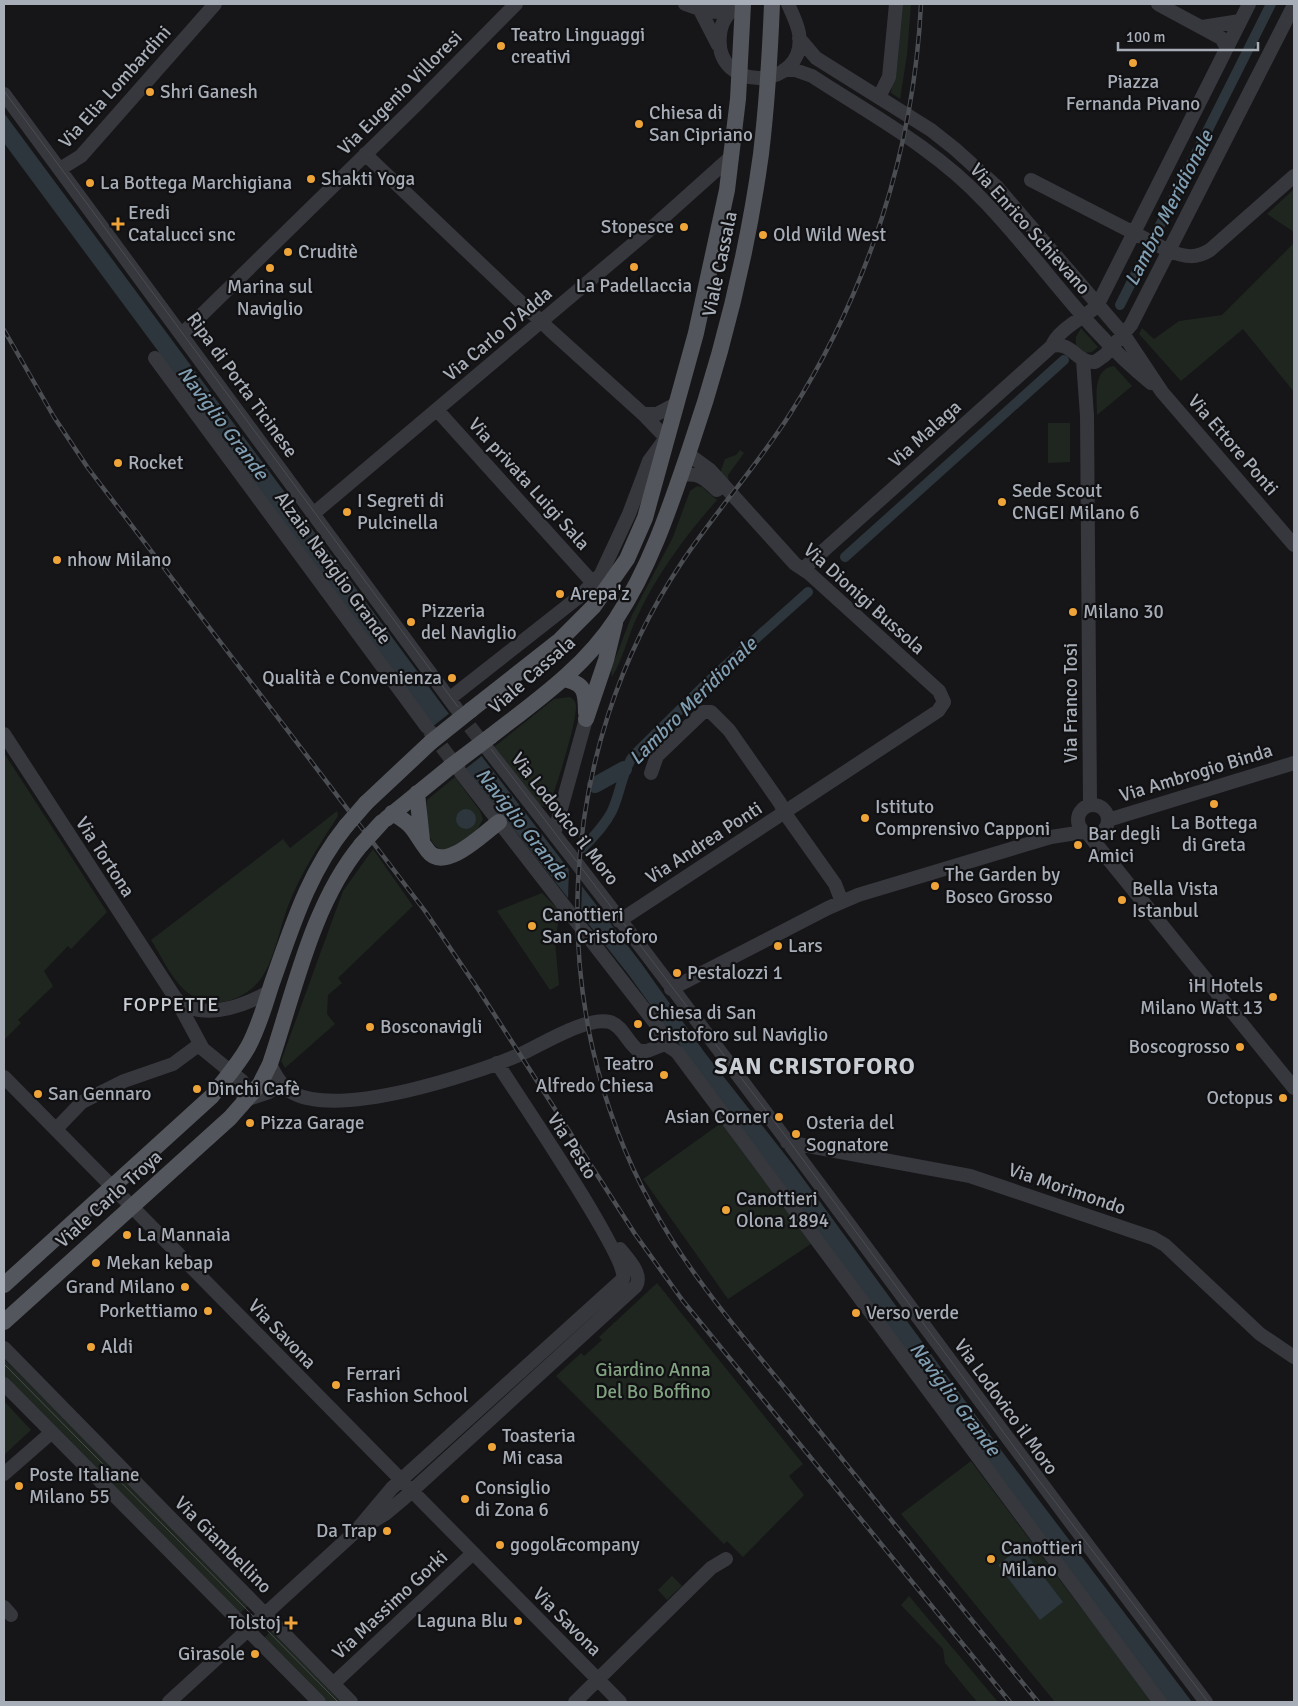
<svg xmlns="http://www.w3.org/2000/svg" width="1298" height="1706" font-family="Signika,sans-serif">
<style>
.green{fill:#1e261f}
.water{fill:#2c363c}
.pier{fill:#161618}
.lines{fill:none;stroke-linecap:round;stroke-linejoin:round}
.canal{stroke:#2c363c;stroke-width:10}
.river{stroke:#2c363c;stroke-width:16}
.minor-tunnel{stroke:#333438;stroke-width:14;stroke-dasharray:14 7;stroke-linecap:butt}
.minor{stroke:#37383d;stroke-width:14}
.major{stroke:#53565c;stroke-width:16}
.tram{stroke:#4a4d52;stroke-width:1}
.rail-casing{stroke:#4a4d52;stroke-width:4.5}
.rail{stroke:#111113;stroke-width:2.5;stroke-dasharray:8;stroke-linecap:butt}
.major-bridge{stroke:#53565c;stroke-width:16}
.poi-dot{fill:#eea438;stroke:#111113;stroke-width:2}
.labels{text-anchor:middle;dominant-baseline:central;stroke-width:4.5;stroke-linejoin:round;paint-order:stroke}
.poi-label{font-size:19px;fill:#a8aeb8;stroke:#111113;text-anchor:start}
.street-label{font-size:19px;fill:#a8aeb8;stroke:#111113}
.park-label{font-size:19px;fill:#80a280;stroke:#111113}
.water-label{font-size:20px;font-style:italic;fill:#809eb2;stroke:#111113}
.neighbourhood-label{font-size:20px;letter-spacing:1px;fill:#c9cdd4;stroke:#111113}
.district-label{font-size:24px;font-weight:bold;letter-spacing:1px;fill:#c9cdd4;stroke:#111113}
</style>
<rect width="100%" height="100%" fill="#161618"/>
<path class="green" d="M900,4H911L907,55L900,99L891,93Z
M1294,189V232L1267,214Z
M1294,243V392L1243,329L1181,381L1139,334L1142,328L1154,339L1179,321L1222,315Z
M1081,328L1098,347L1092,352L1085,353L1076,346V337Z
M1114,366L1132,386L1097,415C1097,398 1092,369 1114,366Z
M1048,423H1070V462L1048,463Z
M740,450L744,453L728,475L729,486L720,473L725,459L736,455Z
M697,486L702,487L717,500C686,535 657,574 637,617C628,636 623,659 612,677L611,669L632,615L673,537L690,491Z
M570,697C573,699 576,701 576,706C576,726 556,788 548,808L541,806L494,747L554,699Z
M4,753L107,912L71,949L68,946L44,971L53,986L18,1020L21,1023L4,1040Z
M455,777L480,811L483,819L476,832L447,852C423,846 427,819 427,800Z
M337,811L338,816C319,845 301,873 288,906C280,927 275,956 264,974C250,998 215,1012 191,995C173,983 162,957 151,940L283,839L290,848Z
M373,849L413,906L338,978L342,983L328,995L327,1014L335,1024L285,1068L281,1061L343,891Z
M542,893L560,911L555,942L559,985L550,990L497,911Z
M721,1123L811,1244L728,1299L643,1179Z
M657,1283L803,1464L789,1476L804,1495L743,1557L727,1541L724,1544L556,1376L581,1353L584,1356L602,1340L599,1337Z
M4,1359L250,1604L239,1614L4,1377Z
M4,1401L31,1430L4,1455Z
M971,1461L1078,1604L1155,1702H1055L901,1514Z
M672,1576L682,1586L667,1600L658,1590Z
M909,1596L998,1702H977L945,1663L943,1649L901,1605Z
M273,1629L345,1702H325L263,1639Z"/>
<path class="water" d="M4,113L443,706L641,963L705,1053L794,1166L1001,1450L1192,1702H1167L981,1460L628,974L391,674L195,401L4,143Z
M456 819a10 10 0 1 1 20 0a10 10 0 1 1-20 0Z
M1021,1547L1063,1602L1040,1620L998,1565Z"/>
<path class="pier" d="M451,712L483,755L464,770L431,728Z
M569,864L582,882L581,918L568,902Z"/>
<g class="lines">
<path class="canal" d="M1120,305L1271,4
M845,557L1064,360
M583,848C594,836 605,825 612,811C621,792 621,774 633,756L714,676L808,592"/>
<path class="river" d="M595,785L624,769"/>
<path class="minor-tunnel" d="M457,710L488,750
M429,730L460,771"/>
<path class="minor" d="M685,4L705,11L730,12
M740,4C729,11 721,21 720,35C713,94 808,91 799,33C797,23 792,13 788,4
M1158,4L1221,38L1227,48
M700,10L718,45
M1202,27L1240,21
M799,38L816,58L931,130L955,149L997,187L1124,335L1162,392L1294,545
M784,70H795L812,76C870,114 936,149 984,201C1041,260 1087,332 1151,383
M4,94L456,708
M879,97L889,77L896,4
M365,154L550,330L643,414L666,438L649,461L629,514L601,574L580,596L449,699
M60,169L81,156L215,4
M1031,180L1169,251C1185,257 1196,259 1210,250L1294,176
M182,334L415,106L516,4
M1052,346C1072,341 1077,364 1095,362L1105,355L1131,325L1294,5
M155,358L427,727
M1083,360L1087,416L1090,805
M437,410L593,583
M643,414H657L676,404
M681,475C700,473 703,477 717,490
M313,514L646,233L732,156
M803,569L1052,346C1057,330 1085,317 1097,306L1249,4
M4,734L176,999L203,1049L242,1081L245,1090L242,1106
M489,751C735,1062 965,1386 1206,1702
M461,773L659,1028L665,1044L677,1052L1160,1702
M651,773L657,756L703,712H711L729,730L780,803L784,812L835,884L842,902
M1078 820a15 15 0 1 1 30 0a15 15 0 1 1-30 0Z
M1108,820L1294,763
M554,834L586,719
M1088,834L1294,1088
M619,921L938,711L944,702L939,691L810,574L795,564L710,470L688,454
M671,989L828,908L858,895L1051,837L1083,832
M176,999C180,1002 185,1007 190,1008C216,1016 247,1004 269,992
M270,1064C275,1075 283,1088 293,1093C341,1118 473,1075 521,1054C543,1044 587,1016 610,1022C623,1026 628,1044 639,1051H647L665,1044
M4,1077L620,1702
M248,1099L269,1092L281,1083
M56,1129L82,1102L124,1081L173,1064L200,1044
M787,1142L970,1176L1153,1238L1165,1245L1260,1334L1294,1357
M4,1348L351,1702
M4,1384L319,1702
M4,1474L52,1432
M362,1528L385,1514L403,1499L636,1286C643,1274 628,1259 620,1249
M4,1607L11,1615
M333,1684L472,1554
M169,1702L355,1532L392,1488L623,1279C628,1257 516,1093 497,1063
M575,1702L711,1568L726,1559"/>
<path class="major" d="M563,679C585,683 586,692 586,713
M471,710L560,640L594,606L627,559L645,518L696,333L727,190L738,99L743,4
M586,719L606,660L615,623
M491,736C536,701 584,668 616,619C650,567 669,510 689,451C722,355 747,256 761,154C767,104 770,54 772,4
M417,793L422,840
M366,803L431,742
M392,813C416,826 413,832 428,851C445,873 484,833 499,822
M386,819L450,767
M4,1285L212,1096C224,1080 238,1065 248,1047C259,1027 265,1004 272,983C292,927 308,873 346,826
M4,1322L230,1118L260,1084L270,1064C294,993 312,904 361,845"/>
<path class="tram" d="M4,91L458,707
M491,749L790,1142L1037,1478L1208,1702
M4,1364L338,1702"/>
<g class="rail-casing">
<path id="rail" d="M921,4C914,149 868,291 790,414C757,466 716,511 682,562C555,752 542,1006 652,1206C692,1280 749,1343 801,1408C880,1507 959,1604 1038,1702
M4,330L54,417L88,468L425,911L480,992L635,1234L683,1301L1010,1702"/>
</g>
<use href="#rail" class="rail"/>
<path class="major-bridge" d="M431,742L471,710
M450,767L491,736
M346,826L366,803
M361,845L382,822"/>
</g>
<g class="poi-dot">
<circle cx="501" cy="46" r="5"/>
<circle cx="1133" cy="63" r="5"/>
<circle cx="150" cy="92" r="5"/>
<circle cx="639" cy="124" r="5"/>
<circle cx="311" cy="179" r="5"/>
<circle cx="90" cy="183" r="5"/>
<path d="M115.5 216.5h5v5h5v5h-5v5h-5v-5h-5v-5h5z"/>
<circle cx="684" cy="227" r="5"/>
<circle cx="763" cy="235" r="5"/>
<circle cx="288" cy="252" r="5"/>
<circle cx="634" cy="267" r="5"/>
<circle cx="270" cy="268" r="5"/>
<circle cx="118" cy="463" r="5"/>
<circle cx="1002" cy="502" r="5"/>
<circle cx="347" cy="512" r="5"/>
<circle cx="57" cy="560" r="5"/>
<circle cx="560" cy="594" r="5"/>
<circle cx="1073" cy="612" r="5"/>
<circle cx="411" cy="622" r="5"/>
<circle cx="452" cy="678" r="5"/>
<circle cx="1214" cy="804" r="5"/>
<circle cx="865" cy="818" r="5"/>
<circle cx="1078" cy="845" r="5"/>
<circle cx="935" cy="886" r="5"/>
<circle cx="1122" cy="900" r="5"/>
<circle cx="532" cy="926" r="5"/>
<circle cx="778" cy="946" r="5"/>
<circle cx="677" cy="973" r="5"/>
<circle cx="1273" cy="997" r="5"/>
<circle cx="638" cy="1024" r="5"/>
<circle cx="370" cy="1027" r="5"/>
<circle cx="1240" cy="1047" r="5"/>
<circle cx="664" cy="1075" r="5"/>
<circle cx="197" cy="1089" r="5"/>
<circle cx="38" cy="1094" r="5"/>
<circle cx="1283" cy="1098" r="5"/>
<circle cx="779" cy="1117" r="5"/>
<circle cx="250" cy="1123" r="5"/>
<circle cx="796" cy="1134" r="5"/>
<circle cx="726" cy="1210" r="5"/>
<circle cx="127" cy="1235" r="5"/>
<circle cx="96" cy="1263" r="5"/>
<circle cx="185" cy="1287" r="5"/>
<circle cx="208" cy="1311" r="5"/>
<circle cx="856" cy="1313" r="5"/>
<circle cx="91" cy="1347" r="5"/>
<circle cx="336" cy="1385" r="5"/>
<circle cx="492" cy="1447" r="5"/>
<circle cx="19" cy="1486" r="5"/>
<circle cx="465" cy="1499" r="5"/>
<circle cx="387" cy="1531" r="5"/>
<circle cx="500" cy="1545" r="5"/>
<circle cx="991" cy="1559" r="5"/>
<circle cx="518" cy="1621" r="5"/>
<path d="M288.5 1615.5h5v5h5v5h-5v5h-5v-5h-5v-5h5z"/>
<circle cx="255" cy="1654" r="5"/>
</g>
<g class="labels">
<g class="poi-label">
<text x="511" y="35">Teatro Linguaggi<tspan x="511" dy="22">creativi</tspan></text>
<text x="1133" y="82" text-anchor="middle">Piazza<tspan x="1133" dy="22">Fernanda Pivano</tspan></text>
<text x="160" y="92">Shri Ganesh</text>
<text x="649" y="113">Chiesa di<tspan x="649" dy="22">San Cipriano</tspan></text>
<text x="321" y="179">Shakti Yoga</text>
<text x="100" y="183">La Bottega Marchigiana</text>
<text x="128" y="213">Eredi<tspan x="128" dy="22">Catalucci snc</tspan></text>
<text x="674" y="227" text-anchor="end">Stopesce</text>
<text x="773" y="235">Old Wild West</text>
<text x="298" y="252">Cruditè</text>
<text x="634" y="286" text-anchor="middle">La Padellaccia</text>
<text x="270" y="287" text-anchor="middle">Marina sul<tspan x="270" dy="22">Naviglio</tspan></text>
<text x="128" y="463">Rocket</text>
<text x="1012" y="491">Sede Scout<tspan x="1012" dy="22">CNGEI Milano 6</tspan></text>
<text x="357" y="501">I Segreti di<tspan x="357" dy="22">Pulcinella</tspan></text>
<text x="67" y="560">nhow Milano</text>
<text x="570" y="594">Arepa'z</text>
<text x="421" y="611">Pizzeria<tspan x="421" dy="22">del Naviglio</tspan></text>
<text x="1083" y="612">Milano 30</text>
<text x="442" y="678" text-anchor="end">Qualità e Convenienza</text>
<text x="875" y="807">Istituto<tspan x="875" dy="22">Comprensivo Capponi</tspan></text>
<text x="1214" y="823" text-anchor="middle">La Bottega<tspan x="1214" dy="22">di Greta</tspan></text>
<text x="1088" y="834">Bar degli<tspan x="1088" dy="22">Amici</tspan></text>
<text x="945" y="875">The Garden by<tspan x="945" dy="22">Bosco Grosso</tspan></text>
<text x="1132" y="889">Bella Vista<tspan x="1132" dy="22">Istanbul</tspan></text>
<text x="542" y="915">Canottieri<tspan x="542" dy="22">San Cristoforo</tspan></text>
<text x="788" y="946">Lars</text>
<text x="687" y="973">Pestalozzi 1</text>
<text x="1263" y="986" text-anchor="end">iH Hotels<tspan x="1263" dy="22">Milano Watt 13</tspan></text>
<text x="648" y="1013">Chiesa di San<tspan x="648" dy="22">Cristoforo sul Naviglio</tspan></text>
<text x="380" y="1027">Bosconavigli</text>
<text x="1230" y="1047" text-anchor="end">Boscogrosso</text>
<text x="654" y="1064" text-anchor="end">Teatro<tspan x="654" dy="22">Alfredo Chiesa</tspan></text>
<text x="207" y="1089">Dinchi Cafè</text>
<text x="48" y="1094">San Gennaro</text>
<text x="1273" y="1098" text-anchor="end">Octopus</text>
<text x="769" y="1117" text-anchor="end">Asian Corner</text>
<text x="260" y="1123">Pizza Garage</text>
<text x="806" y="1123">Osteria del<tspan x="806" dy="22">Sognatore</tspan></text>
<text x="736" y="1199">Canottieri<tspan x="736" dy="22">Olona 1894</tspan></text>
<text x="137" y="1235">La Mannaia</text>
<text x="106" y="1263">Mekan kebap</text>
<text x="175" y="1287" text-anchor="end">Grand Milano</text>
<text x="198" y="1311" text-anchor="end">Porkettiamo</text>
<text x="866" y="1313">Verso verde</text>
<text x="101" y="1347">Aldi</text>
<text x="346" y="1374">Ferrari<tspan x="346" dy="22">Fashion School</tspan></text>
<text x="502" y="1436">Toasteria<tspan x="502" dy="22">Mi casa</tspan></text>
<text x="29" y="1475">Poste Italiane<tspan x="29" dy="22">Milano 55</tspan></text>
<text x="475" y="1488">Consiglio<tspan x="475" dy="22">di Zona 6</tspan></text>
<text x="377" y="1531" text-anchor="end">Da Trap</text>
<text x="510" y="1545">gogol&amp;company</text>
<text x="1001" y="1548">Canottieri<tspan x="1001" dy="22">Milano</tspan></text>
<text x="508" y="1621" text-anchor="end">Laguna Blu</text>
<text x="281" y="1623" text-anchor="end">Tolstoj</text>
<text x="245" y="1654" text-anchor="end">Girasole</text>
</g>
<g class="street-label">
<text transform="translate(115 87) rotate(-48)">Via Elia Lombardini</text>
<text transform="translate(400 93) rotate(-45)">Via Eugenio Villoresi</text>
<text transform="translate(1030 229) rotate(48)">Via Enrico Schievano</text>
<text transform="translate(720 264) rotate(-78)">Viale Cassala</text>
<text transform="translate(498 334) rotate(-40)">Via Carlo D'Adda</text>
<text transform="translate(242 385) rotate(54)">Ripa di Porta Ticinese</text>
<text transform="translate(925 434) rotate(-42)">Via Malaga</text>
<text transform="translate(1233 445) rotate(49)">Via Ettore Ponti</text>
<text transform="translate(529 484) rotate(48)">Via privata Luigi Sala</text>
<text transform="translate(333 568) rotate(54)">Alzaia Naviglio Grande</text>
<text transform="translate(864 599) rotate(42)">Via Dionigi Bussola</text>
<text transform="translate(532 675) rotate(-41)">Viale Cassala</text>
<text transform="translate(1071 703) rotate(-90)">Via Franco Tosi</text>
<text transform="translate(1196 773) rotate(-17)">Via Ambrogio Binda</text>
<text transform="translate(565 819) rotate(52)">Via Lodovico il Moro</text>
<text transform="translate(704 843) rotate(-33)">Via Andrea Ponti</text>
<text transform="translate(105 857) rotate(57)">Via Tortona</text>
<text transform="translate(572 1146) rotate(57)">Via Pesto</text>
<text transform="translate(1067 1189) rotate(19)">Via Morimondo</text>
<text transform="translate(109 1199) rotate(-42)">Viale Carlo Troya</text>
<text transform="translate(282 1334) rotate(46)">Via Savona</text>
<text transform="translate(1006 1407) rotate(54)">Via Lodovico il Moro</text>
<text transform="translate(223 1545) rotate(45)">Via Giambellino</text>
<text transform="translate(390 1605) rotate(-43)">Via Massimo Gorki</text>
<text transform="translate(567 1622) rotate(45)">Via Savona</text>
</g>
<g class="park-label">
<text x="653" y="1370">Giardino Anna<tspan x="653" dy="22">Del Bo Boffino</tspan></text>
</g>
<g class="water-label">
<text transform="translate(1169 208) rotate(-63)">Lambro Meridionale</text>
<text transform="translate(223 423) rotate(53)">Naviglio Grande</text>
<text transform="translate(693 701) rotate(-45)">Lambro Meridionale</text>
<text transform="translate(522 824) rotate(52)">Naviglio Grande</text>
<text transform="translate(955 1399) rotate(53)">Naviglio Grande</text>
</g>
<g class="neighbourhood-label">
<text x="171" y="1004">FOPPETTE</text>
</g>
<g class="district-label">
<text x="815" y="1066">SAN CRISTOFORO</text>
</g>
</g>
<rect width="1298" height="1706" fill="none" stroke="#a8aeb8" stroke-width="10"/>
<path d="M1118 42v8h140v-8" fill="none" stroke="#a8aeb8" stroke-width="2.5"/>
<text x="1126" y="42" font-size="15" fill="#a8aeb8" stroke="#111113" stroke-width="4" paint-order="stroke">100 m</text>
</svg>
